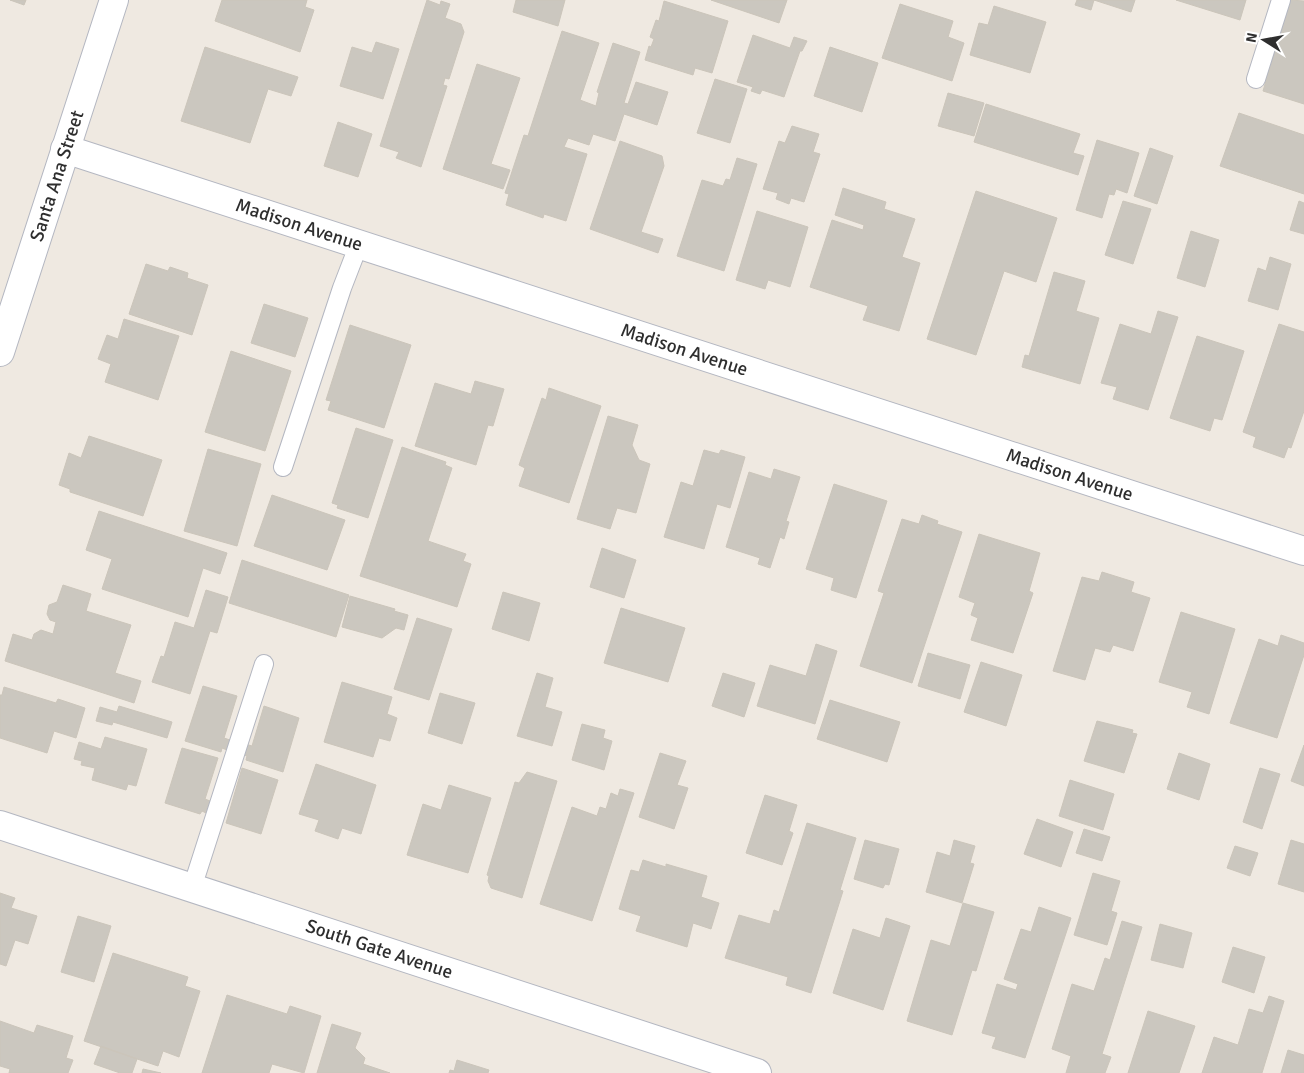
<svg xmlns="http://www.w3.org/2000/svg" width="1304" height="1073" font-family="Signika,sans-serif">
<style>
.building{fill:#cbc7bf;stroke:#cbc5ba}
.lines{fill:none;stroke-linecap:round;stroke-linejoin:round}
.lane-casing{stroke:#b4b7c1;stroke-width:20}
.street-casing{stroke:#b4b7c1;stroke-width:30}
.secondary-casing{stroke:#b4b7c1;stroke-width:30}
.lane{stroke:#fff;stroke-width:18}
.street{stroke:#fff;stroke-width:28}
.secondary{stroke:#fff;stroke-width:28}
.labels{text-anchor:middle;dominant-baseline:central;stroke-width:4;stroke-linejoin:round;paint-order:stroke}
.street-label{font-size:19px;fill:#2e2e2e;stroke:#fff}
</style>
<rect width="100%" height="100%" fill="#efe9e1"/>
<path class="building" d="M10,0H26L24,5Z
M222,0H307L305,7L314,10L300,52L215,21Z
M427,0L440,5L441,1L450,4L445,18L461,24L464,32L449,79L445,78L443,85L447,86L421,167L396,158L399,152L380,146Z
M516,0H565L558,26L513,12Z
M711,0H787L779,23Z
M1077,0H1135L1131,12L1094,0L1091,10L1075,5Z
M1176,0H1246L1240,20Z
M1290,0L1304,1V104L1263,91Z
M664,1L728,21L712,73L695,68L693,75L645,60L649,46L651,47L654,39L650,37L656,20L659,21Z
M900,4L953,21L948,37L964,43L952,81L882,58Z
M994,6L1046,22L1030,73L970,55L979,23L988,25Z
M562,31L599,43L580,100L596,106L599,93L597,92L613,43L640,52L624,103L628,104L636,82L668,92L657,125L624,114L615,141L593,134L589,145L568,138L564,147L587,154L566,221L544,214L543,218L506,205L509,194L505,193L524,135L528,136Z
M753,35L790,48L794,37L807,41L802,51H800L784,97L762,90L760,94L751,91L753,87L737,82Z
M376,42L399,49L383,99L340,86L352,47L372,53Z
M205,47L298,77L291,96L268,89L250,143L181,121Z
M830,47L878,63L862,112L814,96Z
M477,64L520,78L491,164L510,170L503,189L443,169Z
M715,79L747,89L730,143L697,133Z
M948,93L984,103L974,136L938,126Z
M986,104L1080,134L1073,153L1084,156L1078,175L974,142Z
M1239,113L1304,135V194L1220,166Z
M338,122L372,134L358,177L324,166Z
M792,126L819,134L813,152L820,154L804,202L791,198L789,204L776,199L778,193L763,189L779,141L785,143Z
M1097,140L1139,153L1127,193L1116,189L1114,195L1109,194L1102,218L1076,210Z
M620,141L662,156L664,166L641,232L663,239L658,253L590,229Z
M1150,148L1173,156L1157,204L1134,196Z
M737,158L757,164L724,271L677,256L702,180L723,186L726,179L730,180Z
M843,188L886,202L884,209L915,219L902,257L920,263L899,331L863,320L868,306L810,287L832,220L863,230L864,225L835,215Z
M976,191L1057,218L1036,282L1004,271L976,355L927,339Z
M1123,201L1151,209L1133,264L1105,255Z
M1299,201L1304,203V234L1290,230Z
M757,211L808,227L790,287L768,280L765,289L736,280Z
M1191,231L1219,240L1205,287L1177,278Z
M1270,257L1291,264L1278,310L1248,301L1258,268L1266,271Z
M146,264L168,271L170,267L188,273L187,278L208,285L192,335L129,314Z
M1054,272L1085,281L1076,311L1099,318L1080,384L1022,367L1025,355L1029,356Z
M264,304L308,318L295,357L251,343Z
M1158,311L1178,317L1148,410L1113,399L1117,387L1101,383L1120,324L1151,334Z
M124,319L179,336L158,400L105,382L111,364L98,359L107,335L118,339Z
M1279,324L1304,332V411L1291,448L1288,447L1284,458L1253,447L1256,437L1243,432Z
M350,325L411,345L384,428L328,410L331,401L326,400Z
M1197,336L1244,351L1222,420L1214,418L1210,431L1170,418Z
M231,351L291,371L265,451L205,432Z
M475,381L504,389L493,426L488,425L476,465L415,446L435,383L471,394Z
M549,388L601,406L569,503L519,486L525,468L519,465L542,398L546,400Z
M608,416L638,425L632,445L639,460L650,464L636,513L617,508L610,529L577,519Z
M356,428L393,440L368,518L337,508L338,505L332,503Z
M89,436L162,460L143,516L70,492V489L59,485L69,453L81,458Z
M402,447L446,462L445,465L452,468L428,541L466,554L463,561L471,564L457,607L360,576Z
M208,449L261,464L237,546L184,531Z
M704,450L719,454L721,450L745,457L730,508L717,504L704,549L664,537L681,482L693,486Z
M774,469L800,477L786,521L789,522L784,539L780,537L770,568L758,564L760,558L726,547L749,472L771,479Z
M834,484L887,501L856,598L831,590L834,578L806,569Z
M272,495L345,520L327,570L254,546Z
M99,511L227,553L220,574L203,568L188,617L102,589L112,559L86,550Z
M922,515L938,521L937,524L962,532L912,683L860,666L884,593L878,591L902,519L919,524Z
M979,534L1040,553L1029,591L1033,593L1013,653L971,640L978,618L971,615L975,603L959,597Z
M602,548L636,560L624,598L590,587Z
M242,560L349,595L336,637L229,603Z
M1102,572L1134,582L1131,592L1150,598L1133,651L1113,645L1110,652L1095,648L1085,680L1053,671L1082,577L1099,581Z
M63,585L91,594L86,611L131,625L115,673L141,681L134,703L5,661L13,634L32,640L34,634L41,630L53,634L56,622L50,620L47,614L49,605L57,602Z
M206,590L228,597L217,633L210,631L190,694L152,682L161,656L164,657L175,622L194,628Z
M503,592L540,603L529,641L492,629Z
M350,596L395,609L394,611L408,615L404,630L396,628L382,638L342,627Z
M621,608L685,628L668,682L604,663Z
M1181,612L1235,629L1209,714L1187,707L1192,692L1159,682Z
M417,618L452,629L429,700L394,689Z
M1281,635L1304,643V655L1277,738L1230,723L1259,639L1278,646Z
M816,644L837,651L815,724L757,706L770,665L806,676Z
M928,653L970,665L960,699L918,686Z
M981,662L1022,675L1006,726L964,712Z
M537,673L553,678L545,707L562,712L552,746L517,736Z
M723,673L755,683L744,717L712,706Z
M342,682L392,697L387,714L397,718L390,741L379,738L373,757L324,742Z
M203,686L237,696L224,738L230,740L227,750L222,748L221,752L185,741Z
M4,687L56,703L58,699L85,708L76,738L54,731L47,753L0,738V695H2Z
M440,693L475,703L462,744L428,733Z
M830,700L900,722L887,762L817,739Z
M119,706L172,722L167,738L113,722L112,725L96,721L100,707L117,712Z
M264,706L299,718L283,772L246,760L247,756L242,754L245,744L252,746Z
M1097,721L1133,730L1132,733L1137,734L1124,773L1084,761Z
M582,724L605,730L603,738L612,741L604,770L572,760Z
M105,737L147,749L136,786L128,784L126,790L92,780L95,768L81,765L82,761L74,759L79,742L101,749Z
M1304,745V786L1291,781Z
M182,748L218,758L205,799L210,801L206,813L202,811L200,814L165,803Z
M660,753L686,761L677,785L688,788L674,829L639,817Z
M1179,753L1210,764L1199,800L1167,789Z
M316,764L376,785L361,834L342,828L338,839L315,831L319,820L299,814Z
M242,768L278,780L261,834L226,823Z
M1260,768L1280,774L1262,829L1243,822Z
M527,772L557,781L522,898L491,888L488,881L489,876L487,875L515,782L519,783Z
M1070,780L1114,794L1103,830L1059,816Z
M449,785L491,798L468,873L407,855L423,804L441,810Z
M620,789L634,793L592,921L540,904L572,807L597,816L600,807L606,809L611,793L618,796Z
M765,795L797,805L789,831L793,833L782,865L746,853Z
M1037,819L1073,832L1061,867L1024,854Z
M807,823L856,838L840,890L843,891L811,993L786,985L788,977L725,958L739,915L770,924L774,910L779,912Z
M1084,829L1110,837L1102,861L1076,853Z
M865,840L899,849L889,885L885,884L883,888L854,879Z
M954,840L975,846L970,863L974,864L962,903L926,892L937,852L950,856Z
M1291,840L1304,844V892L1278,884Z
M1235,846L1258,853L1250,876L1227,868Z
M643,860L666,867V864L707,876L701,897L719,903L711,929L693,923L687,947L636,931L641,916L619,909L631,870L639,872Z
M1093,873L1120,881L1111,911L1117,913L1107,945L1074,935Z
M0,893L15,898L11,908L37,916L28,944L15,940L6,966L0,964Z
M963,903L994,912L976,971L972,970L952,1035L907,1021L931,940L950,946Z
M1039,907L1071,918L1025,1058L992,1048L996,1037L982,1033L997,984L1016,990L1018,984L1004,979L1021,929L1031,932Z
M78,916L111,926L94,982L61,972Z
M886,918L910,926L883,1010L833,993L853,929L880,938Z
M1122,921L1142,927L1102,1054L1111,1057L1105,1073H1066L1071,1056L1052,1049L1072,984L1094,991L1105,958L1110,960Z
M1160,924L1192,933L1183,968L1151,960Z
M1233,947L1265,957L1254,993L1222,982Z
M113,953L188,977L185,986L200,991L179,1057L163,1051L158,1066L84,1041Z
M227,995L287,1014L290,1006L321,1016L304,1073L272,1064L269,1073H202Z
M1269,996L1284,1001L1262,1073H1202L1214,1037L1238,1045L1249,1009L1263,1013Z
M1148,1011L1195,1026L1179,1073H1128Z
M0,1021L34,1033L37,1025L73,1036L66,1058L73,1060L68,1073H9L10,1069L0,1066Z
M332,1024L361,1033L355,1048L365,1058L363,1064L390,1073H317Z
M101,1046L137,1059L132,1073H120L94,1064Z
M1288,1050L1304,1055V1073H1281Z
M457,1060L489,1070L488,1073H449L450,1070L454,1071Z
M143,1069L161,1073H142Z"/>
<g class="lines">
<g class="lane-casing">
<path id="lane" d="M1256,79L1281,0
M283,467L342,288L359,244
M192,888L264,664"/>
</g>
<g class="street-casing">
<g id="street">
<path id="s1" d="M65,149L1304,551"/>
<path id="s2" d="M0,825L757,1073"/>
</g>
</g>
<g class="secondary-casing">
<g id="secondary">
<path id="s3" d="M0,352L114,0"/>
</g>
</g>
<use href="#lane" class="lane"/>
<use href="#street" class="street"/>
<use href="#secondary" class="secondary"/>
</g>
<g class="labels">
<g class="street-label">
<text stroke="none"><textPath href="#s3" startOffset="185">Santa Ana Street</textPath></text>
<text stroke="none"><textPath href="#s1" startOffset="246">Madison Avenue</textPath></text>
<text stroke="none"><textPath href="#s1" startOffset="651">Madison Avenue</textPath></text>
<text stroke="none"><textPath href="#s1" startOffset="1056">Madison Avenue</textPath></text>
<text stroke="none"><textPath href="#s2" startOffset="399">South Gate Avenue</textPath></text>
</g>
</g>
<g transform="translate(1264 40) rotate(281)" stroke="#ffffff" stroke-width="4" paint-order="stroke">
<path d="M0-4L9 19L0 12L-9 19Z" fill="#2e2e2e"/>
<text y="-8" font-size="14" font-weight="bold" text-anchor="middle" fill="#2e2e2e">N</text>
</g>
</svg>
